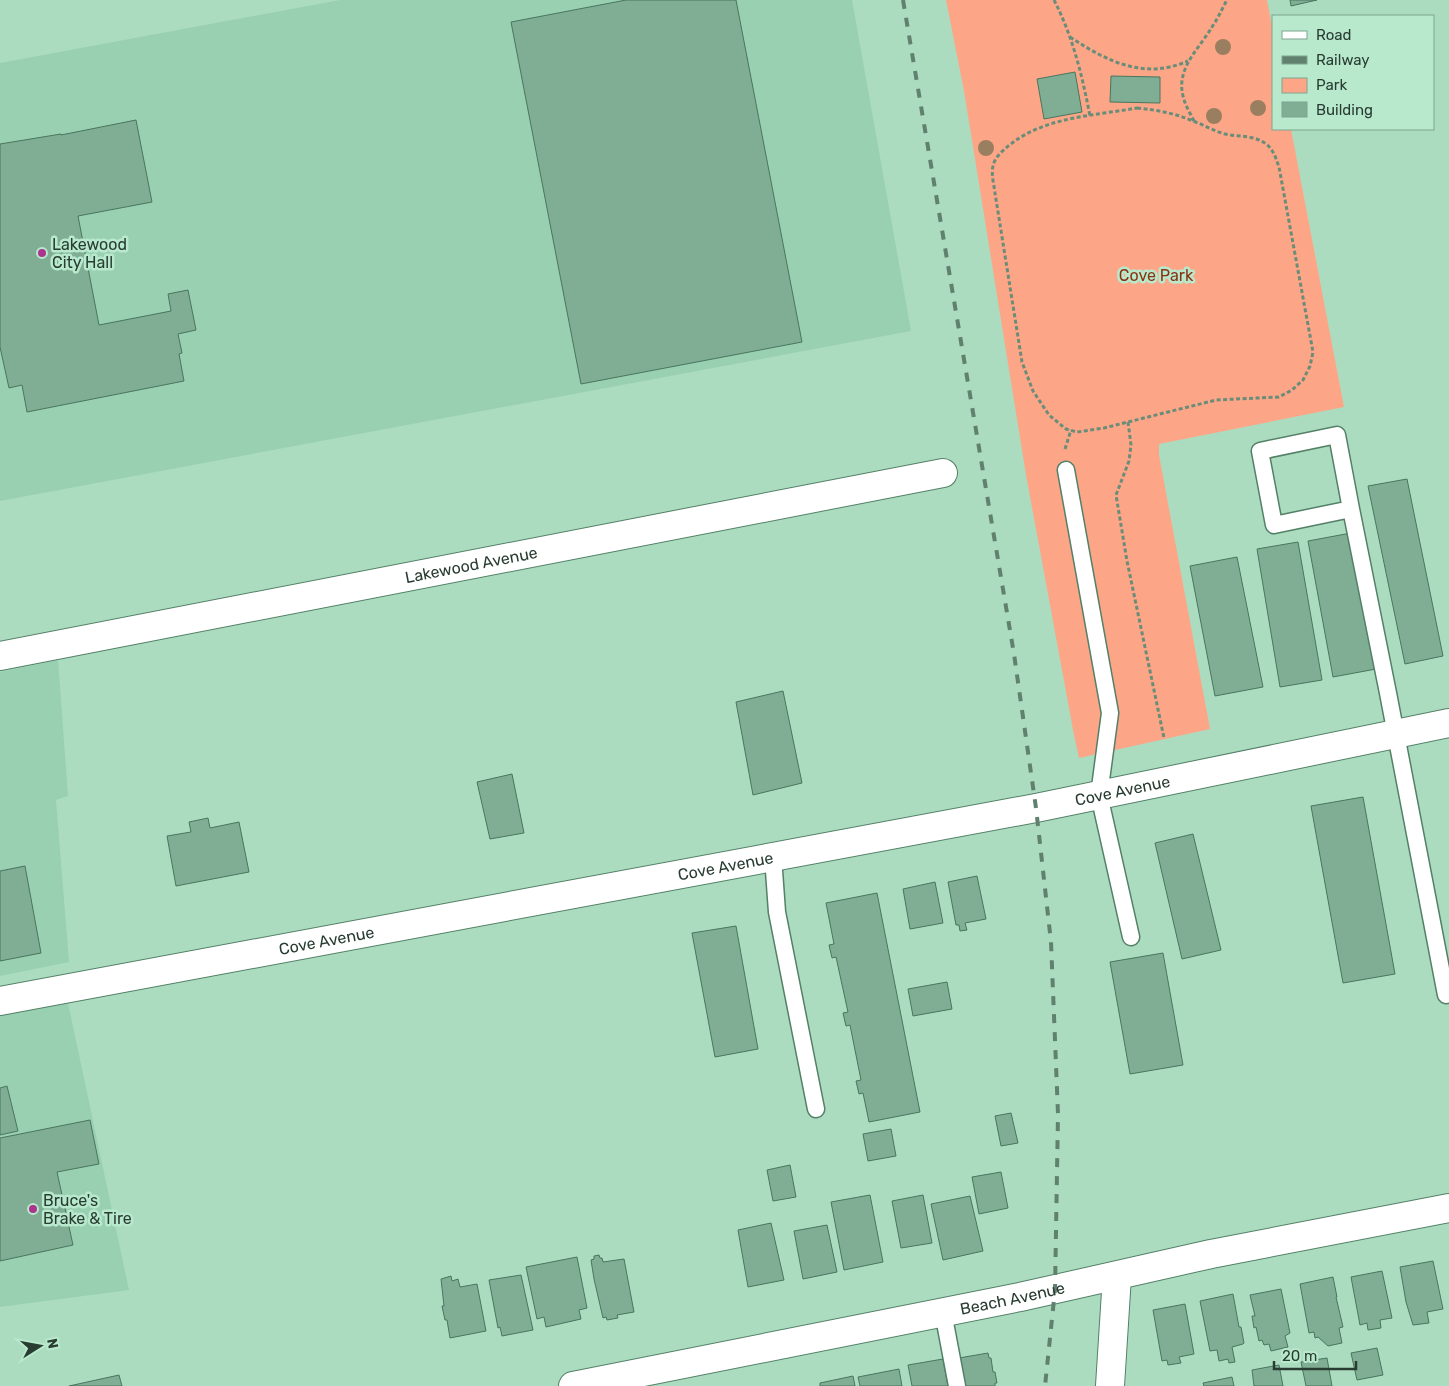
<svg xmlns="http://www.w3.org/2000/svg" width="1449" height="1386" font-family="Rubik,sans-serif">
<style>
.built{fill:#99d0b2}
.green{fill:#fda687}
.building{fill:#7fae94;stroke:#49765e}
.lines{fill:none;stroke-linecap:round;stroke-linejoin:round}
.service-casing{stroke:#538067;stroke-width:19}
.minor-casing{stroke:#538067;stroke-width:30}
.path{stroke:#6a8d79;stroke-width:3;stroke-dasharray:4 2.5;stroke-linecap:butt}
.service{stroke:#fff;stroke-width:16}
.minor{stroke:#fff;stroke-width:28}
.rail{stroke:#61816f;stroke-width:4;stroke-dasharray:9 9;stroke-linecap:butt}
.tree{fill:#997f60}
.poi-dot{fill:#ab358d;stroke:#b8e9cd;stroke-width:2}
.labels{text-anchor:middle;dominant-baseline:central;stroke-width:5;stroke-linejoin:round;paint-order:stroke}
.poi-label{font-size:16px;fill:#283c31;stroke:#b8e9cd;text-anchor:start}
.park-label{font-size:16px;fill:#8a3311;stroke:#b8e9cd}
.street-label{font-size:16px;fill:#283c31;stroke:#b8e9cd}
</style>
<rect width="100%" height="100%" fill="#acdcc0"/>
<path class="built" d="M340,0H852L911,331L0,501V63Z
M58,660L68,796L56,800L69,962L0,976V672Z
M65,989L129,1290L0,1307V1001Z"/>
<path class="green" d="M946,0H1267L1273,31V129H1291L1344,407L1159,444V455L1210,729L1079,758L1074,735L1026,475L964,91Z"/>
<path class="building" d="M626,0H736L802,342L581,384L511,22Z
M1290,0H1317L1291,6Z
M1075,72L1082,112L1044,119L1037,79Z
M1111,76L1160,77V103L1110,102Z
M136,120L152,202L78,216L99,325L171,311L168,294L188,290L196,330L178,334L182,353L179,354L184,381L27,412L22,385L9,388L0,347V144L61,134V135Z
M1407,479L1443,656L1405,664L1368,486Z
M1351,533L1376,669L1333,677L1308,541Z
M1298,542L1322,680L1280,687L1257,549Z
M1237,557L1263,687L1215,696L1190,566Z
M783,691L802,783L753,795L736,702Z
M512,774L524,833L490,839L477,782Z
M1363,797L1395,974L1343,983L1311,806Z
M208,818L210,828L239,822L249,872L176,886L167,836L191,832L189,822Z
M1193,834L1221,950L1182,959L1155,843Z
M25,866L41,953L0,961V871Z
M977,876L986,919L965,923L967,930L960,931L959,925H956L948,882Z
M935,882L943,923L910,929L903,889Z
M877,893L920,1112L869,1122L863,1093L859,1094L856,1081L861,1080L850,1025L846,1026L843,1013L848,1012L836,957L832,958L829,945L834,944L826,903Z
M736,926L758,1049L715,1057L692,933Z
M1163,953L1183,1065L1130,1074L1110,962Z
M947,982L952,1009L913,1016L908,989Z
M7,1086L18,1131L0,1135V1088Z
M1011,1113L1018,1143L1001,1146L995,1116Z
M90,1120L99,1164L57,1172L73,1245L0,1261V1138Z
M891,1129L896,1156L868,1161L863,1134Z
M790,1165L796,1197L773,1201L767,1170Z
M1001,1172L1008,1208L979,1214L972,1177Z
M870,1195L883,1262L844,1270L831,1202Z
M923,1195L932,1243L901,1248L892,1201Z
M970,1196L983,1251L943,1260L931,1204Z
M771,1223L784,1280L748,1287L738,1230Z
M827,1225L837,1272L803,1279L794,1231Z
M599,1255L600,1258H602L603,1262L624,1259L634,1312L617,1315L618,1318L607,1320L606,1317L603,1318L594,1279L591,1260L594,1259V1256Z
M577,1257L587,1308L579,1310L581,1319L546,1327L544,1317L537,1319L526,1267Z
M1433,1261L1443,1309L1427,1312L1429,1323L1413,1325L1406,1302L1400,1267Z
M1382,1271L1392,1318L1380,1320L1381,1328L1368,1330L1367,1323L1360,1325L1351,1277Z
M521,1275L533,1330L502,1336L500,1327L498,1328L489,1280Z
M451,1276L452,1281L458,1279L460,1287L477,1284L486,1331L450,1338L447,1320H445L442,1306H444L441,1279Z
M1333,1277L1337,1297H1336L1343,1327L1339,1328L1342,1343L1328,1346L1318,1337L1315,1338L1314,1332L1309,1333L1300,1284Z
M1281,1289L1290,1333L1285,1336L1288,1347L1271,1351L1269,1344L1264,1345L1262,1340L1259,1341L1256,1327L1254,1328L1252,1316H1255L1250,1295Z
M1233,1294L1239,1327H1241L1244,1343L1243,1344L1232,1347L1235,1362L1229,1363L1228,1359L1219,1361L1217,1350L1210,1351L1200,1301Z
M1185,1304L1194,1354L1179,1357L1181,1363L1168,1365L1167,1360L1162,1361L1153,1310Z
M1377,1348L1383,1375L1357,1380L1351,1353Z
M988,1353L989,1358H991L993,1372H995L997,1383H995V1386H964L959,1358Z
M1327,1358L1332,1386H1306L1301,1362Z
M943,1359L948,1386H912L908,1365Z
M1279,1365L1283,1386H1254L1252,1370Z
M899,1369L902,1386H860L858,1377Z
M119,1375L122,1386H69Z
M853,1376L855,1386H820V1383Z
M1232,1377L1234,1386H1204L1203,1383Z"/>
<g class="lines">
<g class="service-casing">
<path id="service" d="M1066,470L1110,713L1099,795L1131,937
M1351,509L1337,435L1260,451L1274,525L1351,509L1388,693L1446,995
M773,857L777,912L816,1109
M943,1312L957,1386"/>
</g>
<g class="minor-casing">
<g id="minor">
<path id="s1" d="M0,656L943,473"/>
<path id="s2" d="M0,1001L1036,808L1449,723"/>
<path id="s3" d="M573,1386L1020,1297L1211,1254L1449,1208"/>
<path d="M1110,1386L1117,1276"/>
</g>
</g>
<path class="path" d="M1054,0C1073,37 1082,75 1090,116
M1070,37C1108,62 1144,80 1188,61
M1137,108C1157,110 1174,113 1193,121C1204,125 1214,131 1225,134C1239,137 1255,135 1266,144C1274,150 1276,159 1279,167L1313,352L1310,366L1303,380L1292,390L1279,397L1216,400L1104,428L1077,432L1066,429L1049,415L1033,391L1022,362L995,193C994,185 991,174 993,166C994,159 1001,152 1006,148C1041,117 1092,116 1137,108Z
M1194,121C1190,113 1185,105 1183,96C1176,68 1199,49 1212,27C1218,18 1222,9 1227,0
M1128,422L1131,445L1129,461L1116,495L1127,561L1164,738
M1065,449L1071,430"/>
<use href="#service" class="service"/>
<use href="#minor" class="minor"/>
<path class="rail" d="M903,0L1014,654L1036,808L1051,942L1058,1114L1055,1290L1045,1386"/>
</g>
<g class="tree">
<circle cx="1223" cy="47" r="8"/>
<circle cx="1258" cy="108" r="8"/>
<circle cx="1214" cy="116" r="8"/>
<circle cx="986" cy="148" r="8"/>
</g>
<g class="poi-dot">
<circle cx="42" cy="253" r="5"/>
<circle cx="33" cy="1209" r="5"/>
</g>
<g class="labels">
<g class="poi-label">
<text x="52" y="244">Lakewood<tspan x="52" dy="18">City Hall</tspan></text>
<text x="43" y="1200">Bruce's<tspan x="43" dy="18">Brake &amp; Tire</tspan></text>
</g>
<g class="park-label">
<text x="1156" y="275">Cove Park</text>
</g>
<g class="street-label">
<text stroke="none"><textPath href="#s1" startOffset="480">Lakewood Avenue</textPath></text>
<text stroke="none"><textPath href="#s2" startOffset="1142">Cove Avenue</textPath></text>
<text stroke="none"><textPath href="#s2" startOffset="738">Cove Avenue</textPath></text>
<text stroke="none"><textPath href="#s2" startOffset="332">Cove Avenue</textPath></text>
<text stroke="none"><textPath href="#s3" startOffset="448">Beach Avenue</textPath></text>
</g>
</g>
<rect x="1272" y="15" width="162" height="115" fill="#b8e9cd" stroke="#7ea48f"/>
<rect x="1282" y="31" width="25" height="8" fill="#ffffff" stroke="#7ea48f"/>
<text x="1316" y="40" font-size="15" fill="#283c31">Road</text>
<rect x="1282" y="56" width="25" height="8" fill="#61816f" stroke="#7ea48f"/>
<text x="1316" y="65" font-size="15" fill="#283c31">Railway</text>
<rect x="1282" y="78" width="25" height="15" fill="#fda687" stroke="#7ea48f"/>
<text x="1316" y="90" font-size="15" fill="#283c31">Park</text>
<rect x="1282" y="102" width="25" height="15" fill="#7fae94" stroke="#7ea48f"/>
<text x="1316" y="115" font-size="15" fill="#283c31">Building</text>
<g transform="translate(40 1346) rotate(79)" stroke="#b8e9cd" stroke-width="4" paint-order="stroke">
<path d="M0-4L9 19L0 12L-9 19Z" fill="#283c31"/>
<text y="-8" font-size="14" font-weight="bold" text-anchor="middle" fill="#283c31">N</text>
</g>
<path d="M1274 1361v8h82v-8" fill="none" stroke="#283c31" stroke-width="2.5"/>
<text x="1282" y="1361" font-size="15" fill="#283c31" stroke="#b8e9cd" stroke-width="4" paint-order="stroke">20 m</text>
</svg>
